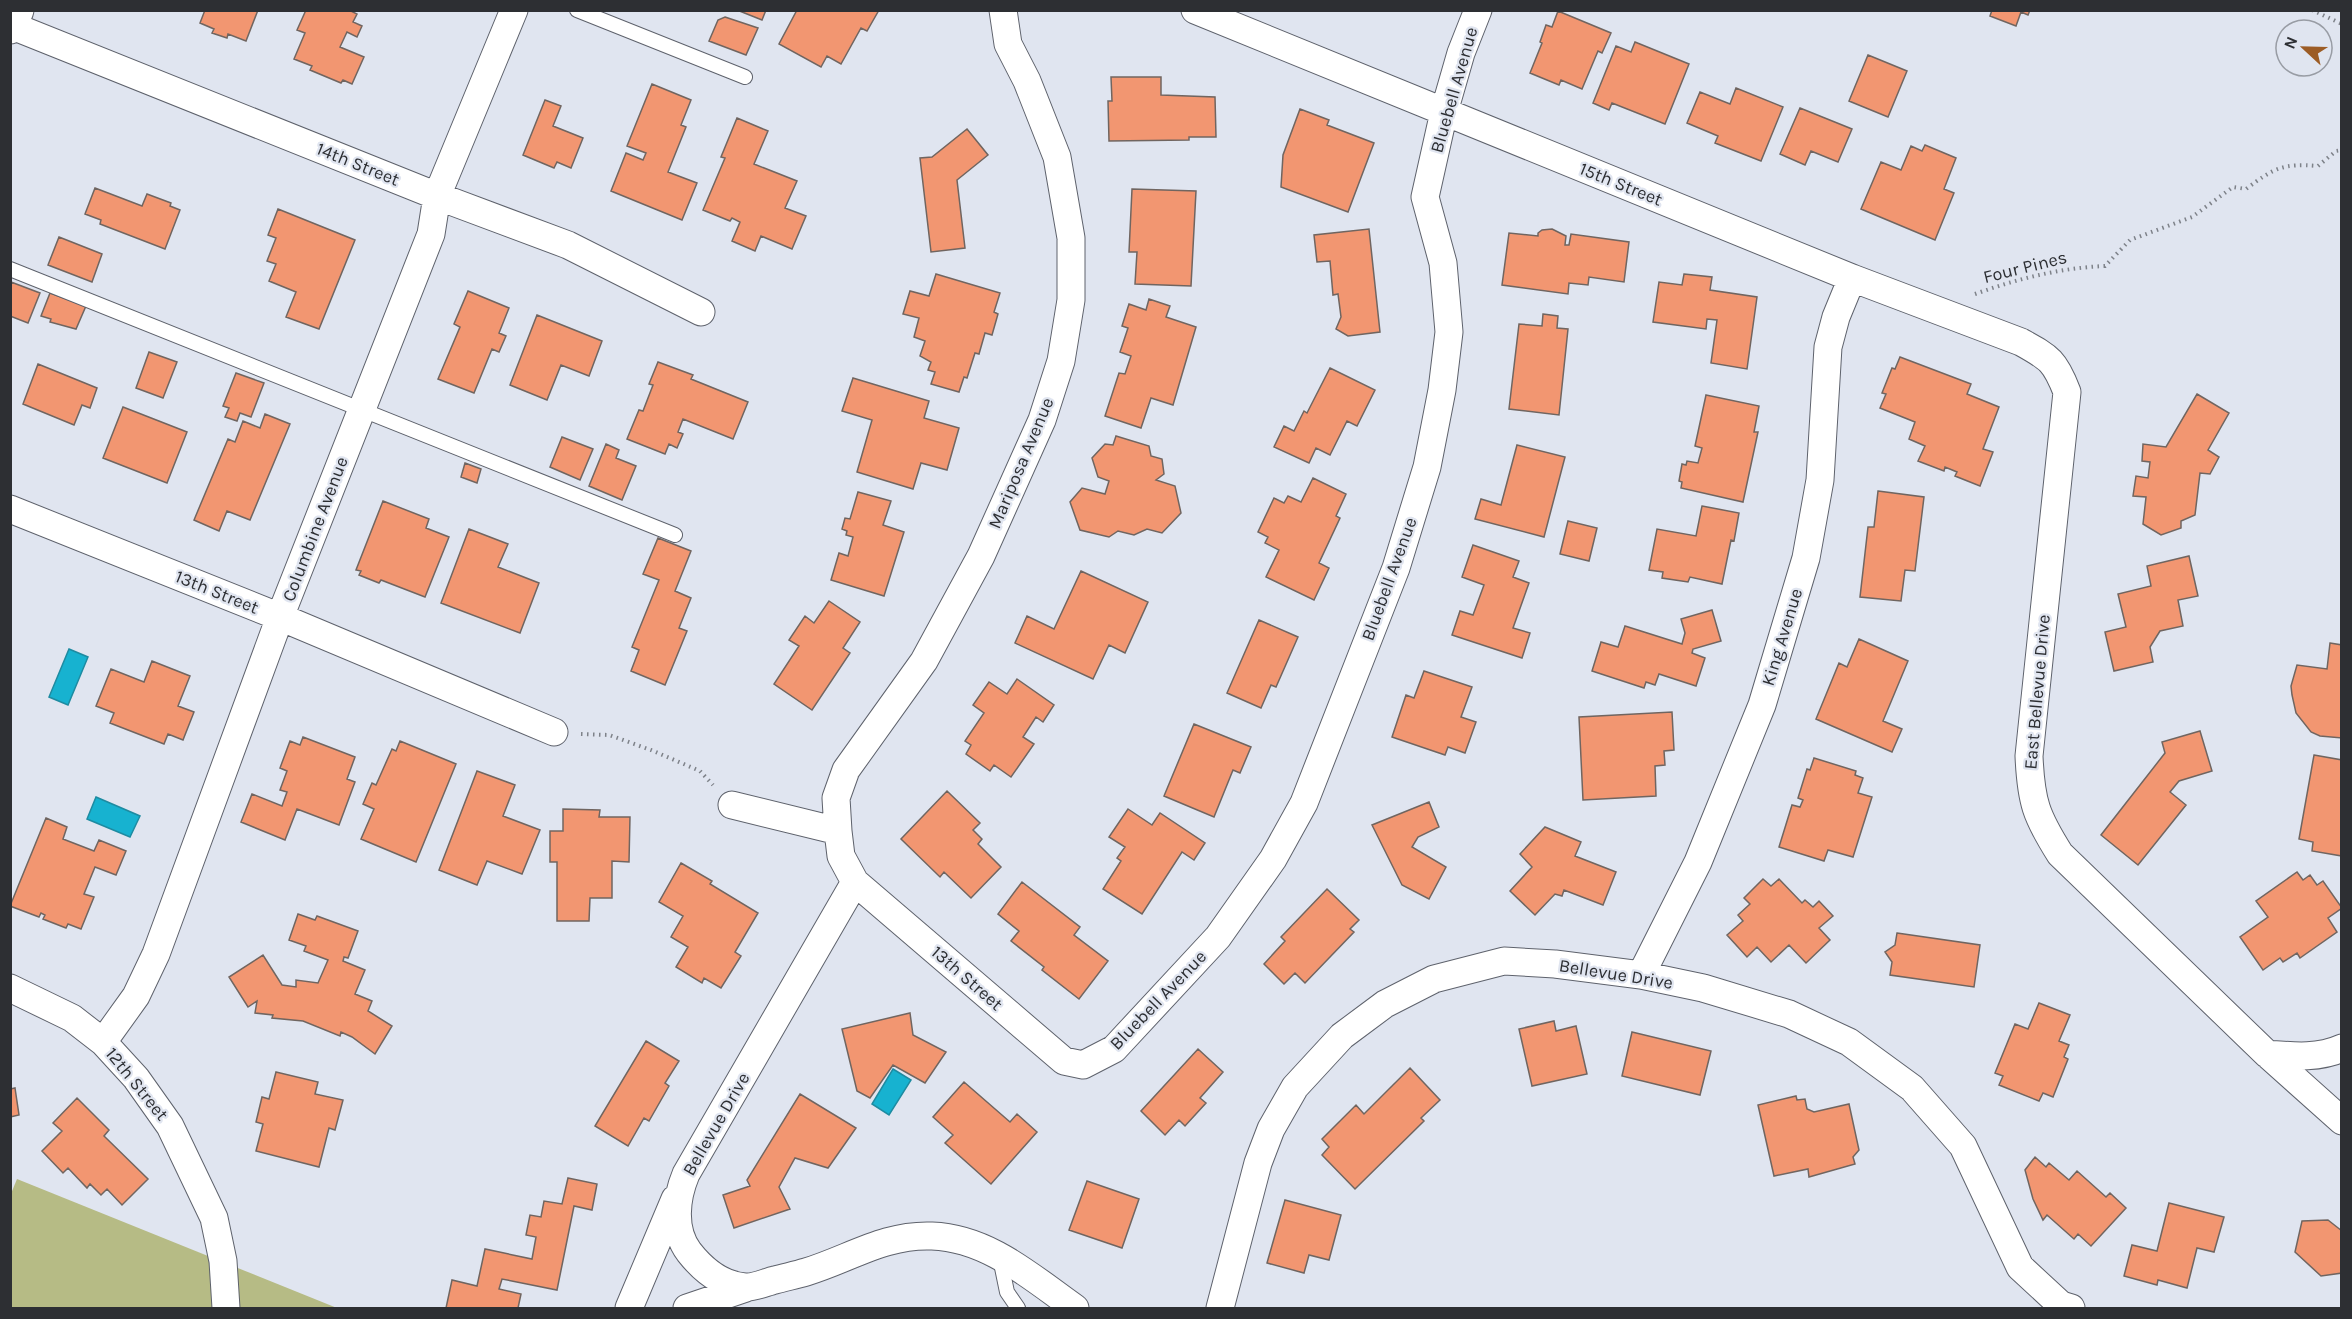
<svg xmlns="http://www.w3.org/2000/svg" width="2352" height="1319" font-family="Karla,sans-serif">
<style>
.green{fill:#b6bb85}
.water{fill:#17b2d0;stroke:#1e8ba1;stroke-width:1.5}
.building{fill:#f29671;stroke:#706560;stroke-width:1.5}
.lines{fill:none;stroke-linecap:round;stroke-linejoin:round}
.service-casing{stroke:#5e626c;stroke-width:16}
.minor-casing{stroke:#5e626c;stroke-width:29}
.tertiary-casing{stroke:#5e626c;stroke-width:35}
.path{stroke:#7e8289;stroke-width:4;stroke-dasharray:1.5 4.5;stroke-linecap:butt}
.service{stroke:#fff;stroke-width:14}
.minor{stroke:#fff;stroke-width:27}
.tertiary{stroke:#fff;stroke-width:33}
.labels{text-anchor:middle;dominant-baseline:central;stroke-width:4.5;stroke-linejoin:round;paint-order:stroke}
.street-label{font-size:18px;fill:#2d2f33;stroke:#e0e5f0}
</style>
<rect width="100%" height="100%" fill="#e0e5f0"/>
<path class="green" d="M17,1179L337,1308H11L10,1196Z"/>
<path class="water" d="M69,649L88,657L68,705L49,697Z
M96,797L140,816L130,837L87,819Z
M893,1069L911,1080L889,1115L872,1104Z"/>
<path class="building" d="M205,10H258L246,41L228,34L227,38L212,33L214,29L200,23Z
M306,10H349L357,14L353,22L362,26L357,37L347,32L340,47L364,57L352,84L343,80L341,83L310,70L312,66L294,59L305,33L297,30Z
M737,10H766L762,20Z
M797,10H879L867,31L861,28L841,64L827,56L821,67L779,44Z
M1992,10H2030L2028,15L2021,12L2016,26L1990,16Z
M1558,11L1611,33L1602,53L1598,51L1582,89L1561,80L1559,85L1530,73L1542,43L1540,42L1546,25L1552,27Z
M725,17L758,28L746,55L709,41L718,20Z
M1635,42L1689,64L1665,124L1612,103L1609,110L1593,103L1616,46L1631,52Z
M1868,55L1907,71L1888,117L1849,101Z
M1111,77H1161V95L1215,97L1216,137H1189V140L1109,141L1108,101H1112Z
M652,84L691,100L681,125L686,127L668,172L697,183L682,220L611,191L626,153L643,160L646,153L627,146Z
M1736,88L1783,107L1761,161L1715,143L1718,136L1687,123L1700,92L1730,104Z
M545,100L561,106L553,126L583,138L571,168L557,162L554,168L523,155Z
M1800,108L1852,129L1838,162L1811,151L1805,165L1780,154Z
M1300,109L1329,120L1327,125L1374,143L1348,212L1281,187L1283,155Z
M737,118L768,131L754,164L797,181L785,208L806,216L792,249L761,236L755,251L732,241L740,222L732,218L730,221L703,210L725,158L721,157Z
M967,129L988,155L957,180L965,248L931,252L920,158L932,157Z
M1925,145L1956,158L1944,189L1954,193L1935,240L1861,209L1881,162L1901,170L1911,146L1922,151Z
M95,188L142,206L147,194L171,203L170,206L180,210L165,249L100,224L101,220L85,214Z
M1132,189L1196,191L1191,286L1135,284L1137,252H1129Z
M278,209L355,240L319,329L286,317L296,292L269,281L276,264L267,261L276,238L268,235Z
M1369,229L1380,332L1348,336L1336,329L1341,317L1338,294L1333,295L1330,261L1317,262L1314,235Z
M1552,229L1566,236L1565,245H1569L1571,234L1629,242L1624,282L1589,277L1588,285L1569,283L1568,294L1502,285L1509,233L1538,236V233L1542,230Z
M59,237L102,254L92,282L48,265Z
M936,274L1000,293L994,312L998,314L992,335L985,333L979,354L975,353L967,378L964,377L959,392L931,384L935,372L928,370L931,362L920,356L925,341L914,337L919,318L903,314L910,291L929,296Z
M1684,274L1712,277L1710,290L1757,297L1747,369L1711,363L1717,320L1707,319L1706,329L1653,322L1659,282L1682,285Z
M11,282L40,293L28,323L10,316Z
M468,291L509,308L499,333L506,336L499,352L492,349L474,393L438,379L460,327L454,324Z
M50,293L86,306L76,329L50,322L51,319L41,316Z
M1149,299L1170,306L1166,317L1196,327L1173,405L1151,398L1141,428L1105,416L1119,373L1125,374L1131,356L1120,352L1128,328L1122,326L1129,304L1146,310Z
M1543,314L1558,316L1557,328L1568,329L1559,415L1509,409L1519,324L1542,326Z
M537,315L602,341L589,376L561,365L547,400L510,385Z
M149,352L177,362L163,398L136,388Z
M1900,357L1971,384L1967,394L1999,407L1983,449L1993,452L1980,486L1955,476L1957,472L1945,467L1944,471L1918,461L1925,446L1909,439L1915,422L1880,408L1886,394L1882,393L1892,368L1895,369Z
M658,362L693,375L691,379L748,402L733,439L683,419L678,432L683,434L677,448L669,444L665,454L627,439L639,410L643,411L653,385L649,384Z
M38,364L97,388L90,408L82,405L74,425L23,404Z
M1330,368L1375,390L1357,426L1347,421L1330,455L1316,448L1309,463L1274,447L1284,426L1294,431L1304,411L1307,413Z
M236,373L264,383L251,417L240,413L237,421L225,417L229,408L223,406Z
M853,378L929,401L924,418L959,428L947,470L921,463L913,489L857,472L872,420L842,411Z
M2197,394L2229,413L2208,450L2219,457L2210,474L2200,473L2195,515L2181,521V528L2161,535L2143,524L2146,497L2133,496L2136,476L2148,478L2150,462L2142,461L2143,444L2166,447Z
M1706,395L1759,406L1754,432H1758L1743,502L1681,488L1682,482L1679,481L1682,464L1686,465L1687,461L1698,463L1702,448L1695,446Z
M123,407L187,432L167,483L103,458Z
M265,414L290,424L250,520L227,511L219,531L194,520L228,439L235,442L243,421L260,428Z
M1116,436L1149,446L1151,456L1162,459L1164,474L1156,480L1175,486L1181,513L1162,533L1147,529L1134,535L1118,531L1109,537L1080,530L1070,502L1082,488L1105,494L1109,481L1098,477L1092,458L1105,444L1113,445Z
M562,437L593,449L580,480L550,467Z
M606,444L619,450L616,458L636,466L622,500L589,486Z
M1517,445L1565,457L1544,537L1475,519L1481,499L1501,505Z
M465,463L481,469L477,483L461,477Z
M1313,478L1346,494L1336,516L1340,518L1319,563L1329,568L1314,600L1266,577L1279,550L1265,543L1268,537L1258,532L1274,498L1284,503L1288,496L1301,502Z
M1878,491L1924,497L1915,571L1905,570L1901,601L1860,597L1868,527H1874Z
M858,492L891,501L883,525L904,532L884,596L831,580L839,553L848,556L853,537L846,535L847,531L842,529L845,518L850,519Z
M383,501L429,519L426,528L449,537L425,597L381,580L379,583L359,575L361,571L356,570Z
M1702,506L1739,513L1734,541L1731,540L1722,584L1690,577L1688,582L1662,578L1663,572L1649,570L1657,529L1696,536Z
M1568,521L1597,528L1589,561L1560,554Z
M469,529L508,544L498,567L539,583L520,633L441,603Z
M658,538L691,551L675,591L691,598L679,628L687,631L665,685L631,671L639,650L632,647L659,580L643,574Z
M1473,545L1519,561L1513,577L1529,583L1513,628L1530,633L1522,658L1452,635L1460,611L1473,615L1484,585L1462,577Z
M2189,556L2198,596L2178,600L2183,626L2160,631L2150,647L2153,662L2114,671L2105,632L2126,627L2118,594L2151,586L2147,566Z
M1081,571L1148,602L1125,653L1109,645L1093,679L1015,643L1027,616L1054,629Z
M829,601L860,622L843,648L850,653L812,710L774,684L799,646L789,640L805,616L814,623Z
M1712,610L1721,641L1693,649L1692,653L1705,658L1696,686L1659,674L1655,685L1646,682L1644,688L1592,671L1601,642L1618,647L1625,626L1682,644L1685,633L1681,619Z
M1259,620L1298,637L1276,687L1271,685L1261,708L1227,693Z
M1859,639L1908,661L1883,721L1902,729L1892,752L1816,719L1839,663L1847,667Z
M2330,643L2342,645V738L2320,736L2311,732L2296,713L2292,695L2291,686L2297,665L2327,669Z
M152,661L190,676L178,706L194,712L183,740L168,734L164,744L110,723L114,713L96,706L111,669L144,682Z
M1424,671L1472,687L1461,717L1476,722L1465,753L1448,747L1445,755L1392,737L1406,695L1414,698Z
M1017,679L1054,705L1043,722L1036,717L1023,737L1034,744L1011,777L994,765L990,771L966,754L971,745L965,741L984,713L973,705L989,682L1007,694Z
M1672,712L1674,750L1664,751L1665,765L1655,766L1656,796L1583,800L1579,717Z
M1194,724L1251,747L1240,773L1233,770L1214,817L1164,796Z
M2200,731L2212,771L2179,781L2170,792L2186,805L2138,865L2101,835L2165,753L2162,742Z
M303,737L355,757L347,779L355,782L339,825L297,809L285,840L241,822L252,794L282,806L287,792L280,790L287,771L280,768L290,741L300,745Z
M400,741L456,764L416,862L361,839L374,809L363,804L372,783L376,785L392,749L396,751Z
M2314,755L2342,760V856L2312,851L2313,842L2299,839Z
M1814,758L1856,771L1855,775L1863,778L1858,793L1872,797L1853,857L1828,850L1824,861L1779,847L1792,805L1800,807L1803,800L1798,798L1807,769L1810,770Z
M477,771L515,785L503,816L540,830L522,874L487,861L477,885L439,870Z
M947,791L980,823L973,830L982,839L978,844L1001,867L971,898L944,872L940,877L901,839Z
M1429,802L1439,827L1418,837L1412,847L1446,867L1429,899L1402,885L1372,825Z
M563,809L600,810L599,817H630L629,862L612,861V898H590L589,921H557V862H550V831H563Z
M1128,809L1152,825L1160,813L1205,843L1194,860L1182,852L1142,914L1103,889L1121,861L1117,858L1125,847L1109,837Z
M46,818L67,827L63,839L94,851L99,840L126,851L116,875L95,867L84,894L94,897L81,929L68,924L66,928L43,919L45,915L41,913L39,917L10,906Z
M1545,827L1581,842L1575,856L1616,872L1603,905L1564,890L1562,896L1555,894L1535,915L1510,891L1532,867L1520,854Z
M681,863L712,881L710,884L758,913L735,952L741,956L721,988L704,978L702,983L676,967L688,947L671,937L683,916L659,902Z
M2297,872L2303,880L2310,875L2317,885L2323,881L2342,908L2328,918L2337,932L2300,958L2297,953L2283,962L2280,958L2263,970L2240,937L2268,917L2256,901Z
M1763,879L1771,886L1779,879L1802,903L1805,900L1813,907L1819,901L1833,916L1819,928L1830,940L1806,963L1789,945L1771,962L1757,947L1747,957L1727,935L1743,921L1738,915L1750,904L1744,898Z
M1022,882L1080,927L1074,935L1108,961L1079,999L1042,970L1044,967L1011,941L1019,931L998,914Z
M1327,889L1359,920L1350,929L1354,932L1305,983L1295,973L1284,984L1264,964L1285,941L1281,937Z
M298,914L315,920L317,916L358,931L348,958L344,957L343,961L365,970L355,994L372,1001L368,1011L392,1026L375,1054L352,1037L341,1032L340,1036L303,1021L272,1018L273,1015L255,1013L257,1001L248,1007L229,977L263,955L282,985L296,987V980L318,983L328,960L304,951L306,946L289,940Z
M1897,933L1980,945L1974,987L1890,975L1892,962L1885,952L1895,945Z
M2039,1003L2070,1015L2059,1041L2069,1045L2064,1057L2068,1059L2053,1097L2043,1093L2039,1101L1999,1085L2003,1076L1995,1073L2015,1024L2028,1029Z
M910,1013L913,1035L946,1052L925,1083L893,1065L870,1098L857,1091L842,1029Z
M1554,1021L1556,1031L1576,1026L1587,1074L1532,1086L1519,1029Z
M1632,1032L1711,1051L1700,1095L1622,1076Z
M646,1041L679,1061L665,1083L669,1086L649,1121L644,1118L628,1146L595,1126Z
M1198,1049L1223,1072L1200,1098L1206,1103L1185,1126L1179,1120L1165,1135L1141,1111Z
M1410,1068L1440,1100L1421,1118L1424,1121L1355,1189L1322,1155L1329,1147L1322,1139L1356,1105L1364,1114Z
M276,1072L318,1082L315,1094L343,1100L335,1130L329,1128L319,1167L256,1151L263,1124L256,1122L262,1097L269,1099Z
M964,1082L1010,1122L1017,1114L1037,1132L991,1184L945,1143L953,1135L933,1117Z
M15,1088L19,1115L10,1117V1089Z
M800,1094L856,1128L828,1168L795,1158L779,1187L790,1209L734,1228L723,1195L750,1186L747,1180Z
M1796,1096L1797,1100L1805,1099L1807,1109L1814,1112L1849,1104L1859,1150L1853,1157L1855,1164L1809,1177L1808,1169L1774,1176L1758,1105Z
M77,1098L109,1130L104,1136L148,1179L122,1205L107,1189L101,1195L90,1184L87,1188L68,1168L63,1173L42,1151L62,1131L53,1123Z
M2035,1157L2046,1167L2049,1163L2069,1180L2077,1171L2106,1197L2110,1193L2126,1208L2091,1246L2078,1234L2074,1239L2047,1215L2043,1220L2033,1199L2025,1170Z
M568,1178L597,1184L592,1210L574,1206L557,1290L502,1279L499,1289L521,1294L518,1308H446L452,1280L477,1286L485,1249L532,1259L536,1237L526,1235L530,1215L541,1217L544,1201L562,1204Z
M1087,1181L1139,1199L1122,1248L1069,1230Z
M1285,1200L1341,1215L1329,1260L1309,1255L1304,1273L1267,1263Z
M2169,1203L2224,1217L2214,1252L2197,1248L2187,1288L2158,1280L2157,1285L2124,1276L2132,1245L2157,1251Z
M2328,1220L2342,1231V1273L2321,1276L2295,1252L2302,1221Z"/>
<g class="lines">
<g class="service-casing">
<path id="service" d="M577,10L745,77
M10,269L675,535
M1000,1258L1007,1292L1018,1308"/>
</g>
<g class="minor-casing">
<path id="minor" d="M1003,10L1008,44L1027,81L1057,157L1071,238V300L1061,361L1042,420L981,556L924,661L846,770L836,798L838,831L841,856L855,882L1064,1061L1083,1065L1114,1049L1218,937L1273,859L1304,803L1396,568L1427,467L1442,390L1449,332L1443,263L1425,197L1444,112L1461,53L1478,10
M1195,10L1852,278L2021,342C2050,358 2055,361 2067,392L2029,756C2031,802 2036,816 2060,854L2267,1054L2342,1121
M10,25L437,196L568,245L701,312
M10,509L280,617L554,732
M732,805L838,831
M855,882L686,1174C676,1198 672,1229 689,1252C703,1270 721,1285 745,1287C754,1288 766,1282 775,1280C786,1277 796,1275 806,1272C849,1259 885,1234 932,1236C988,1238 1031,1277 1075,1308
M1641,975L1698,862L1762,705L1806,558L1820,480L1828,347L1836,317L1852,278
M10,988L72,1018L103,1042L136,1078L170,1126L214,1218L223,1261L226,1308
M103,1042L136,996L156,954L280,617L431,234L437,196L514,10
M2267,1054C2292,1056 2318,1059 2342,1048
M629,1308L675,1199
M687,1308L746,1288
M1220,1308L1258,1163L1271,1129L1295,1087L1342,1036L1385,1004L1434,979L1504,961L1555,964L1641,975L1703,988L1789,1014L1849,1042L1912,1088L1963,1146L2020,1267L2061,1305L2071,1308"/>
</g>
<g class="tertiary-casing">
<path id="tertiary" d="M10,27L17,10"/>
</g>
<path class="path" d="M2312,10L2342,24
M1975,294C2017,279 2059,268 2105,266L2130,240L2192,217L2233,187L2246,189C2274,168 2283,163 2318,166L2336,151L2342,150
M581,734L609,735L651,750L700,771L713,785"/>
<use href="#service" class="service"/>
<use href="#minor" class="minor"/>
<use href="#tertiary" class="tertiary"/>
</g>
<g class="labels">
<g class="street-label">
<text transform="translate(1454 90) rotate(-74)">Bluebell Avenue</text>
<text transform="translate(358 164) rotate(22)">14th Street</text>
<text transform="translate(1621 184) rotate(22)">15th Street</text>
<text transform="translate(2025 267) rotate(-14)">Four Pines</text>
<text transform="translate(1021 463) rotate(-67)">Mariposa Avenue</text>
<text transform="translate(315 529) rotate(-69)">Columbine Avenue</text>
<text transform="translate(1389 579) rotate(-70)">Bluebell Avenue</text>
<text transform="translate(217 592) rotate(22)">13th Street</text>
<text transform="translate(1782 637) rotate(-73)">King Avenue</text>
<text transform="translate(2037 692) rotate(-85)">East Bellevue Drive</text>
<text transform="translate(1616 974) rotate(9)">Bellevue Drive</text>
<text transform="translate(967 978) rotate(41)">13th Street</text>
<text transform="translate(1158 1000) rotate(-46)">Bluebell Avenue</text>
<text transform="translate(137 1084) rotate(51)">12th Street</text>
<text transform="translate(716 1124) rotate(-60)">Bellevue Drive</text>
</g>
</g>
<rect width="2352" height="1319" fill="none" stroke="#2d2f33" stroke-width="24"/>
<g transform="translate(2304 48) rotate(292)"><circle r="28" fill="#e0e5f0" stroke="#989ca4" stroke-width="1.5"/>
<path d="M0-4.5L10 22L0 15L-10 22Z" fill="#9c5c25"/>
<text y="-9" font-size="16" font-weight="bold" text-anchor="middle" fill="#2d2f33">N</text>
</g>
</svg>
